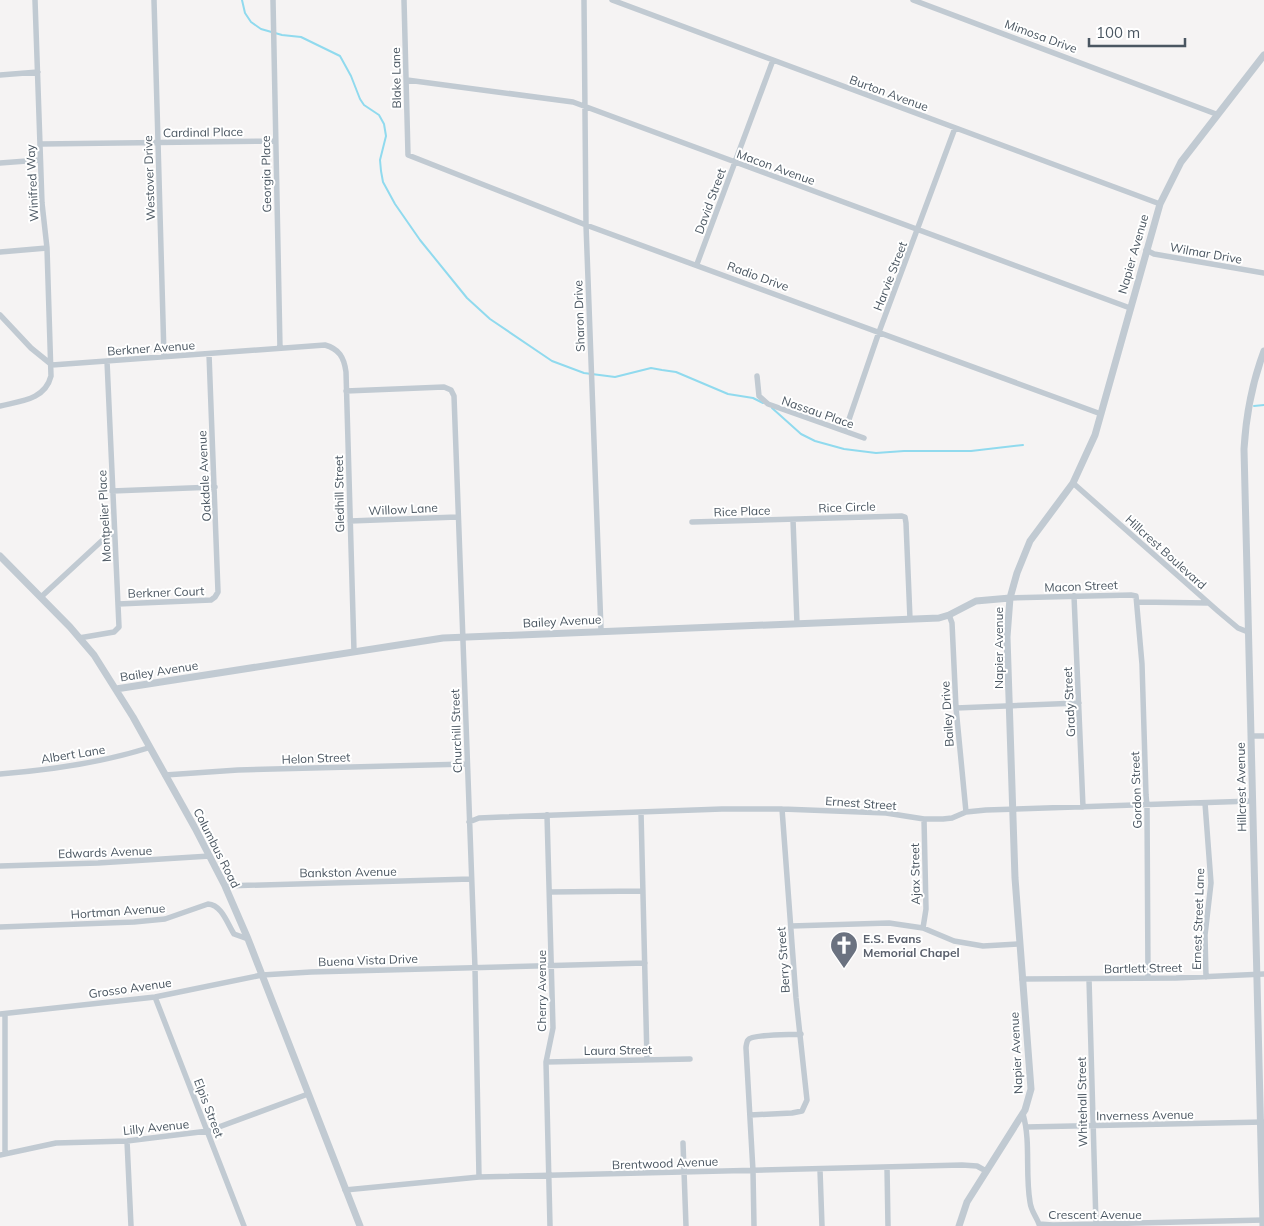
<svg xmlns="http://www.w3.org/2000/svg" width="1264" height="1226" font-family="Mulish,sans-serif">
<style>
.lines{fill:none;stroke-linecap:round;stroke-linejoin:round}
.stream{stroke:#90daee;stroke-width:2}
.minor{stroke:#c1cad2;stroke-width:5.5}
.tertiary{stroke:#c1cad2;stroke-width:7}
.labels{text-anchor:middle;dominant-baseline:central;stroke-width:4;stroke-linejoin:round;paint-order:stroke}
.street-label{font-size:12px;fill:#4a5661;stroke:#fff}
.worship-label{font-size:12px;font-weight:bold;fill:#5b616d;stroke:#fff;text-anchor:start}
</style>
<rect width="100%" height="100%" fill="#f5f3f3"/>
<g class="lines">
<path class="stream" d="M242,0L245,13L251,22L261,29L282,35L301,37L340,56L351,76L360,99L364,105L379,115L384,124L386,136L380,160L381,171L383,182L395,204L420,240L467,298L490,319L552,361L584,373L615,377L651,368L662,370L676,372L728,394L753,398L763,403
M1254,406L1264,405
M772,408L801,434L815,441L844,449L876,453L904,451H971L1023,445"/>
<path class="minor" d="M154,0L164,356
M273,0L280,348
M404,0L408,155L586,225L1101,414
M584,0L586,225L601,630
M612,0L1160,204
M913,0L1216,114
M0,75L38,72
M407,80L573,102L1130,308
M41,144L275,141
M0,163L40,160
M1146,250L1154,254L1264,273
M0,252L47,248
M697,264L773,60
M0,315L31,348L52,365
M52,365L325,345C339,349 344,357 346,372L354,651
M757,376L759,396L768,404L864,438
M346,391L444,387L451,390L454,396L475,968L479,1177
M0,406C20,401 45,400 51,376L47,248L42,203L35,0
M845,431L879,332L955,128
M1073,483L1219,612L1238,628L1248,632
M112,491L215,487
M793,520L797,624
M350,521L457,517
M692,522L902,516L905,517L906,523L910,619
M1074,596L1083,807
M41,597L107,536L114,533
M1010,598L1131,595L1136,596L1142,664L1146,795L1147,806L1148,978
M1138,602L1208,603
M118,604L211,600L215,597L218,592L209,354
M949,615L952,623L956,708L966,812
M79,638L114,632L119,627L107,361
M956,708L1079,703
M1251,736H1264
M0,774C50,770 100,763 148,748
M165,775L238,770L467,764
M1205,803L1211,883L1205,935L1206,977
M641,812L647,1060
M547,815L553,1028L546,1062L550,1226
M469,822L479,818L502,817L722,809H782L886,813L924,819H943L952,818L966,812L986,810L1252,801
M0,866L98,863L210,856
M225,886L471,879
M550,892L643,891
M791,926L889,923L923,928L954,941L983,946L1019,944
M0,927L134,922L165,919L208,904C222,905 227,923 234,934L248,939
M923,928L926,909L924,819
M1022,979L1176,978L1264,974
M1089,979L1096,1224
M155,997L244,1226
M0,1014L155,997L262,975L311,972L645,963
M546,1062L690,1059
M1023,1114C1031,1142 1025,1173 1030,1202C1031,1211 1036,1216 1039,1224
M750,1115L792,1113L802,1111L807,1100L796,998L782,809
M1026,1127L1264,1122
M127,1141L131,1226
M683,1143L686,1226
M5,1154V1014
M0,1155L56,1143L127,1141L208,1131L308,1094
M887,1167L888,1226
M820,1170L822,1226
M345,1190L479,1177L962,1165L977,1166L986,1171
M1039,1224L1053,1225L1264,1220
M754,1226L753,1171L746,1048C746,1046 747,1041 748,1040C752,1034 793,1035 801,1034"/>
<path class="tertiary" d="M0,556L70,627L94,655L133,717L195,828L225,886L248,939L360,1226
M116,689L443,638L939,618L949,615L976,601L1010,598
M959,1226L967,1202L1025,1110L1031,1089L1015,878L1007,637L1010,598L1017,573L1030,541L1073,483L1095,435L1160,204L1181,162L1264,55
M1263,1226L1244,449C1246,415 1252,383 1264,351"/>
</g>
<defs>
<g id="church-pin" transform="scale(1.4375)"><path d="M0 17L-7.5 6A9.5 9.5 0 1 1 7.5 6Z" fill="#6b7280" stroke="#fff"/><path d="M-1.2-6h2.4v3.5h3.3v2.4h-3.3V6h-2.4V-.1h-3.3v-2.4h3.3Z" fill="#fff"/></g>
</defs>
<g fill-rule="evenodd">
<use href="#church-pin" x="844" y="945"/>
</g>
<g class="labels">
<g class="street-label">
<text transform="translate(1041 36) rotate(20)">Mimosa Drive</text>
<text transform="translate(396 78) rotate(-91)">Blake Lane</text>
<text transform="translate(889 93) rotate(20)">Burton Avenue</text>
<text transform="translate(203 132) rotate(-1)">Cardinal Place</text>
<text transform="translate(776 167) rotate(20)">Macon Avenue</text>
<text transform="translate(266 174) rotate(-91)">Georgia Place</text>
<text transform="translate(149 178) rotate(-92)">Westover Drive</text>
<text transform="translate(32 183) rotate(-93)">Winifred Way</text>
<text transform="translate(710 201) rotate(-70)">David Street</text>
<text transform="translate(1206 253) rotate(10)">Wilmar Drive</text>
<text transform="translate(1133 254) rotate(-74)">Napier Avenue</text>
<text transform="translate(758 276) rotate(20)">Radio Drive</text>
<text transform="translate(890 276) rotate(-69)">Harvie Street</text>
<text transform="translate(579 316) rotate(-92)">Sharon Drive</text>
<text transform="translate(151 348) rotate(-4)">Berkner Avenue</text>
<text transform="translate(818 412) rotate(19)">Nassau Place</text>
<text transform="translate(204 476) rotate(-93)">Oakdale Avenue</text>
<text transform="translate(339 494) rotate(-91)">Gledhill Street</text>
<text transform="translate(847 507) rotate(-2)">Rice Circle</text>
<text transform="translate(403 509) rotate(-3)">Willow Lane</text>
<text transform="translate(742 511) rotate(-2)">Rice Place</text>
<text transform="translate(104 516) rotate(-93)">Montpelier Place</text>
<text transform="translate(1166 552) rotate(42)">Hillcrest Boulevard</text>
<text transform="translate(1081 586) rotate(-2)">Macon Street</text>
<text transform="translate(166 592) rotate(-2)">Berkner Court</text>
<text transform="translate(562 621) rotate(-3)">Bailey Avenue</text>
<text transform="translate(998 648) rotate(-90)">Napier Avenue</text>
<text transform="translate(159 671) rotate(-9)">Bailey Avenue</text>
<text transform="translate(1069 702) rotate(-93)">Grady Street</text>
<text transform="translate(947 714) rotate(-94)">Bailey Drive</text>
<text transform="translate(456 731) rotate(-92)">Churchill Street</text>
<text transform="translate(73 754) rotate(-9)">Albert Lane</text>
<text transform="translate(316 758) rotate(-2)">Helon Street</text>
<text transform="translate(1241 787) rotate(-91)">Hillcrest Avenue</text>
<text transform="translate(1136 790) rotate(-92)">Gordon Street</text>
<text transform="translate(861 803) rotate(4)">Ernest Street</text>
<text transform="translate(217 848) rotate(63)">Columbus Road</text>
<text transform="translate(105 852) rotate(-2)">Edwards Avenue</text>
<text transform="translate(348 872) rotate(-1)">Bankston Avenue</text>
<text transform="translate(915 874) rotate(-91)">Ajax Street</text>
<text transform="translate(118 911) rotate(-4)">Hortman Avenue</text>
<text transform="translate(1198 919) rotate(-88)">Ernest Street Lane</text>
<text transform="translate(368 960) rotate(-2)">Buena Vista Drive</text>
<text transform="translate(783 960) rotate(-94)">Berry Street</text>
<text transform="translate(1143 968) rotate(-1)">Bartlett Street</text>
<text transform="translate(130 988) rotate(-8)">Grosso Avenue</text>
<text transform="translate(541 991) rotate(-90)">Cherry Avenue</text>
<text transform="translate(618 1050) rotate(-1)">Laura Street</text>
<text transform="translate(1016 1053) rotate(-93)">Napier Avenue</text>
<text transform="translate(1082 1102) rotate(-91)">Whitehall Street</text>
<text transform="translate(209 1108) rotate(69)">Elpis Street</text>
<text transform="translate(1145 1115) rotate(-1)">Inverness Avenue</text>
<text transform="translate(156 1127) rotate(-6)">Lilly Avenue</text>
<text transform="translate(665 1163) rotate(-2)">Brentwood Avenue</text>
<text x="1095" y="1214">Crescent Avenue</text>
</g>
<g class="worship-label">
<text x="863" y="938">E.S. Evans<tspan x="863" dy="14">Memorial Chapel</tspan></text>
</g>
</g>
<path d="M1089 38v8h96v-8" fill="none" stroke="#4a5661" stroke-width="2.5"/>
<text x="1096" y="38" font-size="15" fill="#4a5661" stroke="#ffffff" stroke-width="4" paint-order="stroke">100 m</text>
</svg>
